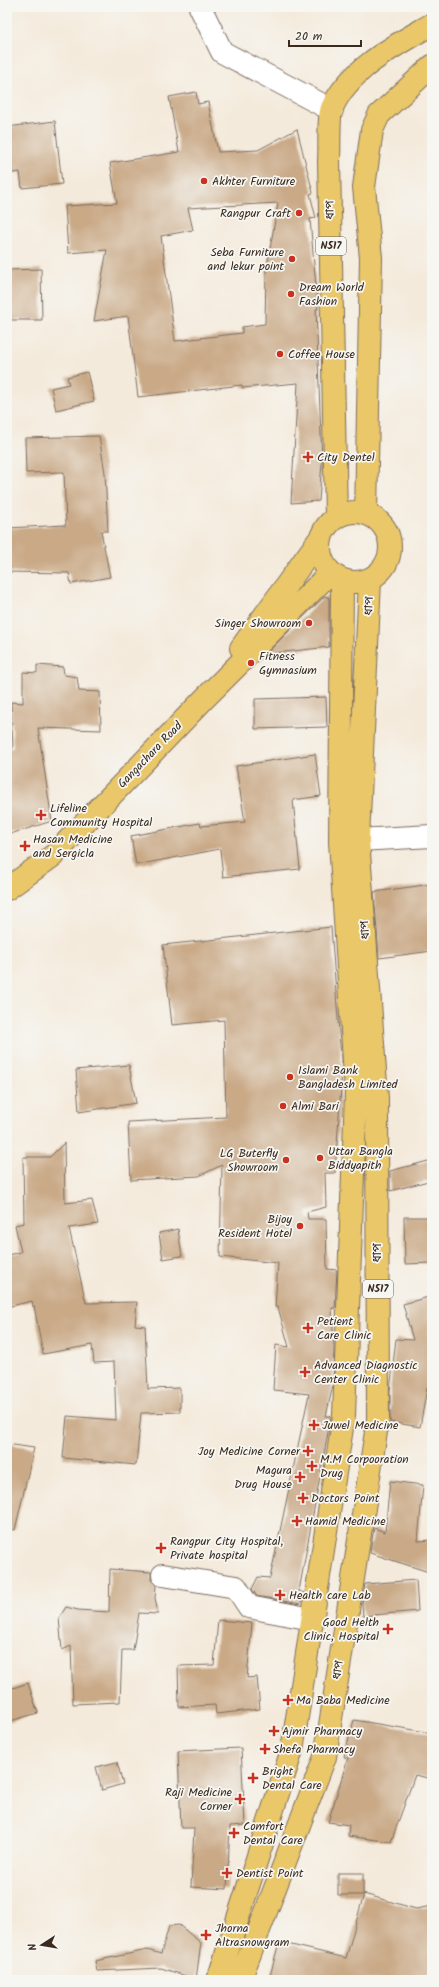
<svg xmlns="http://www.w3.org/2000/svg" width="439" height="1987" font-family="Kalam,'Noto Sans Bengali',sans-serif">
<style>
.building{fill:#c9a986;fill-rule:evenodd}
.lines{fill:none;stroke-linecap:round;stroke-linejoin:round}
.minor-casing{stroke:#7c6d60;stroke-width:24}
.major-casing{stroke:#7c6d60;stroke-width:24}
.highway-casing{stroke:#7c6d60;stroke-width:24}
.minor{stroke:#fff;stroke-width:22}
.major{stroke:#eac769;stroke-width:22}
.highway{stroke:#eac769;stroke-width:22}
.poi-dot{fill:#c8321e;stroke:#f6f6f2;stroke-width:1.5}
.labels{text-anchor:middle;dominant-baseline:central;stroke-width:3.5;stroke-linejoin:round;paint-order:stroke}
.shield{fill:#f6f6f2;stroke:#73675e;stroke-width:1}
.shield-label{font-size:11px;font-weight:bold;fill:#3b2a1e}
.poi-label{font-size:12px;fill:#3b2a1e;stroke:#f6f6f2;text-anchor:start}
.street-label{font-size:12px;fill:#3b2a1e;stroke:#f6f6f2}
</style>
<rect width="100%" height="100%" fill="#f6f6f2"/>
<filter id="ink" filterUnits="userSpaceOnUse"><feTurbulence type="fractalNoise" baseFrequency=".025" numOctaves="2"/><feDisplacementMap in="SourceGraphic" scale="8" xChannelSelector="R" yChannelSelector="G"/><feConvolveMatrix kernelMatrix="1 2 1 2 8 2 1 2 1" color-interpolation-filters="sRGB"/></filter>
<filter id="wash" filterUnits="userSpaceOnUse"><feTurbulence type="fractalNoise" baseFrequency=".012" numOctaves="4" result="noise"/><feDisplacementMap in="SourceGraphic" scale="16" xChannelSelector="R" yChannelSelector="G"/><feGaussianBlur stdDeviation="0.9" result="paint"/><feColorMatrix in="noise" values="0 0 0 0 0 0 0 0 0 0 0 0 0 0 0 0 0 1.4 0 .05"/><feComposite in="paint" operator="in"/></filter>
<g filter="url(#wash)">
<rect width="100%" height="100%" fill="#f4eadb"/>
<g id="blocks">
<path class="building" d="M196,92L198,104L208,102L218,152L258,150L297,129L313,193L310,194L316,218L310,219L318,309H316L322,462L319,501L291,503L298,383L242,388V385L138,397L128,316L94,321L107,250L68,253L65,206L117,203L110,163L179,152L169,97ZM278,203L266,272L265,324L242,327V333L175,341L161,236L193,230L188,208Z
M55,121L62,184L22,188L20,172L7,174V127Z
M41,269L42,320H7V270Z
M87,372L94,401L56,410L51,388L69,384L67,377Z
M99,436L105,473L108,531H101L110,577L71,584L69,573L7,572V528L66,525L64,472L26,473L25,438Z
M325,596L329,598V647L266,654Z
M37,665L63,667L64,675L77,677L79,691L100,692L101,730L38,728L52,821L7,835V749L13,748L11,702L23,703V672L37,673Z
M326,697L327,727L255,729V699Z
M315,754L321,796L293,800L300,869L223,877L220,849L136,865L131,836L200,823L201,826L245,822L236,766Z
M432,884V951L379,958L374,892Z
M331,927L342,1072L335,1173H325L326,1207L307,1212L308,1219H326L327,1269L337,1270L335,1308H332L334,1349L333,1385L326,1416H331L299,1591L304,1593L300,1604L257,1596L252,1589L258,1577L270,1578L309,1394L273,1390L276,1345L289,1347L278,1307H275L278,1263L220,1257L222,1165L199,1176L131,1180L128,1122L226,1117L224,1020L172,1025L163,945Z
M129,1065L136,1103L79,1112L76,1070Z
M64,1143L65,1203L92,1200L98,1224L69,1228L86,1303L137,1302L135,1325L145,1326L148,1389L180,1388V1412L141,1413L136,1465L63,1458L67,1416L116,1420L114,1362L94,1363L92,1345L43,1354L34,1306L33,1307L32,1301L7,1307V1255L21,1252L15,1225L24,1223L23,1157H50Z
M432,1160V1180L390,1191V1171Z
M404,1217H432V1263L405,1264Z
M178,1229L182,1256L163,1259L159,1233Z
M432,1296V1388H427L420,1427L390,1422V1391L396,1339L413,1340L403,1304Z
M7,1444L34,1448L15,1530L7,1529Z
M390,1481L423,1485L418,1541L432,1540V1573L370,1553L374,1528L385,1532Z
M110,1569L151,1572V1580L156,1585L155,1598L158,1614L139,1613L133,1650H122L120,1702L73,1704L71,1646L62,1650L59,1618L66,1607L78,1610L109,1612Z
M416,1580L418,1611L363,1616L362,1604L365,1584Z
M218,1620L252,1623L247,1678L257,1677L260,1709L216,1714L215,1705L179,1707L178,1666L214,1665Z
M28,1683L38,1713L7,1722V1690Z
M354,1720L432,1733V1779L415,1775L391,1842L348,1836L349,1825L328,1822L348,1758L344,1757Z
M241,1748L245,1825L230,1826L227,1889L191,1887L194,1828H181L178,1751Z
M117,1762L123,1784L102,1790L96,1767Z
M338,1873H363V1895H338Z
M364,1894L416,1909L432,1906V1980H269L279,1942L346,1958Z
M179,1925L201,1943L196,1979L161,1968L97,1971L95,1961L147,1950L161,1954L169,1926Z"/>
</g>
</g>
<g filter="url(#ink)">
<use href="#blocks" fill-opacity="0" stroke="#7c6d60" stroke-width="1"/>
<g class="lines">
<g class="minor-casing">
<path id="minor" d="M200,7L222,52L332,110
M340,841L432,836
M163,1575L236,1587L249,1607L312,1619"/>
</g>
<g class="major-casing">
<path id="major" d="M241,648L321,537
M7,889L54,855L204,699L330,573"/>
</g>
<g class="highway-casing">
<path id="highway" d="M320 547a35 35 0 1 1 70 0a35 35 0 1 1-70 0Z
M366,514L371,258L364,187L372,130L379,115L432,66
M336,517L329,161C330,149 328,117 332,108C349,69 396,45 432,24
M218,1980L292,1750L344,1415L356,1093L340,841L342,580
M240,1980L325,1757L378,1419L377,1098L358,839L370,580"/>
</g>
<use href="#minor" class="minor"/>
<use href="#major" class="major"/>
<use href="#highway" class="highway"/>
</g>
</g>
<g class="poi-dot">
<circle cx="204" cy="181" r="4"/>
<circle cx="299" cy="213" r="4"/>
<circle cx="292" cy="259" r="4"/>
<circle cx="291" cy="294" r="4"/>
<circle cx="280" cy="354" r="4"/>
<path d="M306 451h4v4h4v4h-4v4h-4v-4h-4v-4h4z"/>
<circle cx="309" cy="623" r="4"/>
<circle cx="251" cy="663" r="4"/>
<path d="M39 809h4v4h4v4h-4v4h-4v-4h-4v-4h4z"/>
<path d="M23 840h4v4h4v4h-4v4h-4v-4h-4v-4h4z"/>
<circle cx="290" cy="1077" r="4"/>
<circle cx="283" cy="1106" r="4"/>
<circle cx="320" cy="1158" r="4"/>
<circle cx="286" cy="1160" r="4"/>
<circle cx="300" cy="1226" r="4"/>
<path d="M306 1322h4v4h4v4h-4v4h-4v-4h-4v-4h4z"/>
<path d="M303 1366h4v4h4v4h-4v4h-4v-4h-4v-4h4z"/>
<path d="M312 1419h4v4h4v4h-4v4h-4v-4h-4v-4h4z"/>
<path d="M306 1445h4v4h4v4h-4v4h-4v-4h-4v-4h4z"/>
<path d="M310 1460h4v4h4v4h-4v4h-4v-4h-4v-4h4z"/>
<path d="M298 1471h4v4h4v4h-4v4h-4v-4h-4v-4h4z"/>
<path d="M301 1492h4v4h4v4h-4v4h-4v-4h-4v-4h4z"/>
<path d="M295 1515h4v4h4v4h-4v4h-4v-4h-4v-4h4z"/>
<path d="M159 1542h4v4h4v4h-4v4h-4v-4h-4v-4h4z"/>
<path d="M278 1589h4v4h4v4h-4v4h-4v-4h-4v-4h4z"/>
<path d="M386 1623h4v4h4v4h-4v4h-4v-4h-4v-4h4z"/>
<path d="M286 1694h4v4h4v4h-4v4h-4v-4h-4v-4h4z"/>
<path d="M272 1725h4v4h4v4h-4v4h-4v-4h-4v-4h4z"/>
<path d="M263 1743h4v4h4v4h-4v4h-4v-4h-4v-4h4z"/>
<path d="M251 1772h4v4h4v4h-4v4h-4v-4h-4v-4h4z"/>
<path d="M238 1793h4v4h4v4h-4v4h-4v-4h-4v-4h4z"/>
<path d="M232 1827h4v4h4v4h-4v4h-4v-4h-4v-4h4z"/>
<path d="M225 1867h4v4h4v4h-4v4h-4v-4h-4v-4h4z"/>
<path d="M204 1929h4v4h4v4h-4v4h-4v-4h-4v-4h4z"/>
</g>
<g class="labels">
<g class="shield">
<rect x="316" y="237" width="30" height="18" rx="3"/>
<rect x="363" y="1280" width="30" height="18" rx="3"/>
</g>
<g class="shield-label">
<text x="331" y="246">N517</text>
<text x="378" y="1289">N517</text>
</g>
<g class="poi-label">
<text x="212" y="181">Akhter Furniture</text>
<text x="291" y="213" text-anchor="end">Rangpur Craft</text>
<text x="284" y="252" text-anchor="end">Seba Furniture<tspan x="284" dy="14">and lekur point</tspan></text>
<text x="299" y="287">Dream World<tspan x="299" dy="14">Fashion</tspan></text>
<text x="288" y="354">Coffee House</text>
<text x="317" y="457">City Dentel</text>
<text x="301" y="623" text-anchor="end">Singer Showroom</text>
<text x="259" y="656">Fitness<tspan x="259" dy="14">Gymnasium</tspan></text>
<text x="50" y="808">Lifeline<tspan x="50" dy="14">Community Hospital</tspan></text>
<text x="33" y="839">Hasan Medicine<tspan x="33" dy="14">and Sergicla</tspan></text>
<text x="298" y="1070">Islami Bank<tspan x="298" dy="14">Bangladesh Limited</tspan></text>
<text x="291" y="1106">Almi Bari</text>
<text x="328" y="1151">Uttar Bangla<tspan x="328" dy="14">Biddyapith</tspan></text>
<text x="278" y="1153" text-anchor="end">LG Buterfly<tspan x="278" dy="14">Showroom</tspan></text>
<text x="292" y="1219" text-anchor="end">Bijoy<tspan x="292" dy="14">Resident Hotel</tspan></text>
<text x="317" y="1321">Petient<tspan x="317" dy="14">Care Clinic</tspan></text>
<text x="314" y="1365">Advanced Diagnostic<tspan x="314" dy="14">Center Clinic</tspan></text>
<text x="322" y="1425">Juwel Medicine</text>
<text x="300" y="1451" text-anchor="end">Joy Medicine Corner</text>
<text x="320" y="1459">M.M Corpooration<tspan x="320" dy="14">Drug</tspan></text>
<text x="292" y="1470" text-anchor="end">Magura<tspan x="292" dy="14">Drug House</tspan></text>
<text x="311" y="1498">Doctors Point</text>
<text x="305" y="1521">Hamid Medicine</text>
<text x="170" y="1541">Rangpur City Hospital,<tspan x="170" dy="14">Private hospital</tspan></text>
<text x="289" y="1595">Health care Lab</text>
<text x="379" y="1622" text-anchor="end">Good Helth<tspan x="379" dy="14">Clinic, Hospital</tspan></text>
<text x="296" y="1700">Ma Baba Medicine</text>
<text x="282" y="1731">Ajmir Pharmacy</text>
<text x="273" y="1749">Shefa Pharmacy</text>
<text x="262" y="1771">Bright<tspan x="262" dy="14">Dental Care</tspan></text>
<text x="232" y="1792" text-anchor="end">Raji Medicine<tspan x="232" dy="14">Corner</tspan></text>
<text x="243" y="1826">Comfort<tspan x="243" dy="14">Dental Care</tspan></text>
<text x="236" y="1873">Dentist Point</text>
<text x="215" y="1928">Jhorna<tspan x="215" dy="14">Altrasnowgram</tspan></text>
</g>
<g class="street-label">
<text transform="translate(330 210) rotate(-91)">ধাপ</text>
<text transform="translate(369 606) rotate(-87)">ধাপ</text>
<text transform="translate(150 755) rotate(-46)">Gangachara Road</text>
<text transform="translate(365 930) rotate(-94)">ধাপ</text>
<text transform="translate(377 1253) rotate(-90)">ধাপ</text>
<text transform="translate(338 1670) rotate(-81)">ধাপ</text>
</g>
</g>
<rect width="439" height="1987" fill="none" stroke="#f6f6f2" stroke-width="24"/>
<g transform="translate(42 1945) rotate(258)" stroke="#f6f6f2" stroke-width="3" paint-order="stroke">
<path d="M0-3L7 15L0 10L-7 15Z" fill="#3b2a1e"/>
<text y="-6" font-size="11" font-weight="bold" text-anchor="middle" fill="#3b2a1e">N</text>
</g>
<path d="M289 40v6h72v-6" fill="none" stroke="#3b2a1e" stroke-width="2"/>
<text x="295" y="40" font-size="12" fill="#3b2a1e" stroke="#f6f6f2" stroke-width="3" paint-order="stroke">20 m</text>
</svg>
